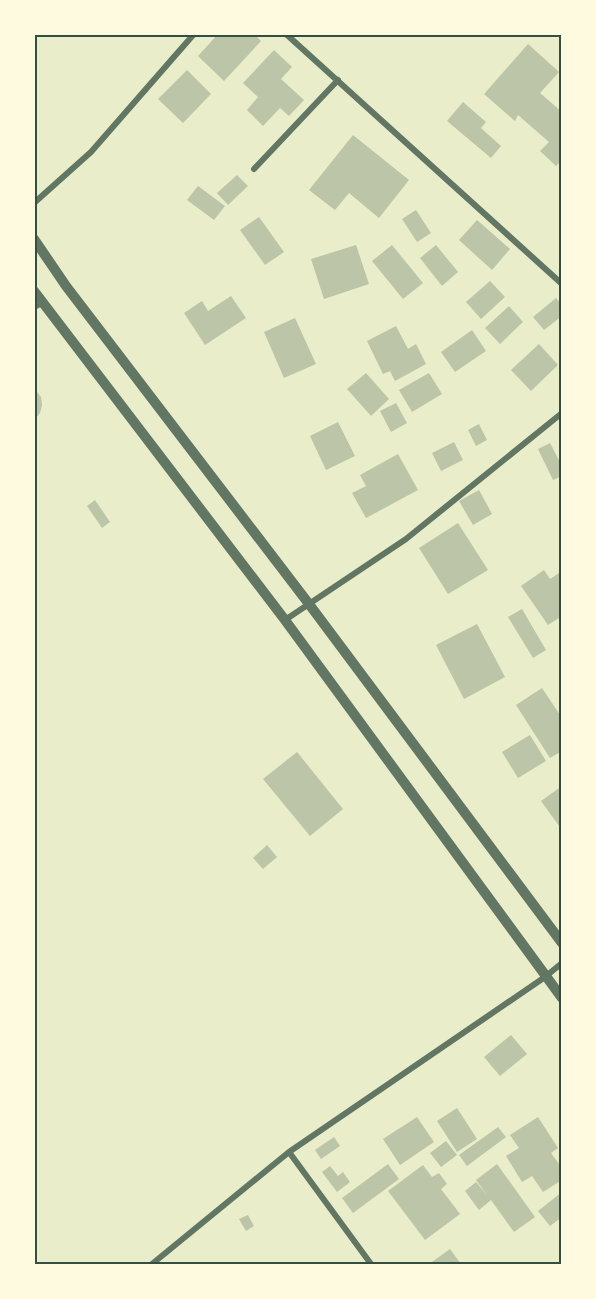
<svg xmlns="http://www.w3.org/2000/svg" width="596" height="1299" font-family="'DM Sans',sans-serif">
<style>
.building{fill:#bcc5a7}
.lines{fill:none;stroke-linecap:round;stroke-linejoin:round}
.service{stroke:#617663;stroke-width:4.5}
.minor{stroke:#617663;stroke-width:6}
.tertiary{stroke:#617663;stroke-width:10}
.neatline{fill:none;stroke:#344e41;stroke-width:2}
</style>
<rect width="100%" height="100%" fill="#e9edc9"/>
<path class="building" d="M218,34H254L261,41L224,81L198,56Z
M528,44L559,72L540,93L562,112V160L556,166L540,151L549,142L518,115L515,121L484,94Z
M274,50L292,67L281,79L304,100L289,116L280,108L263,126L247,110L258,97L243,83Z
M187,70L211,94L183,123L158,99Z
M463,102L486,122L481,128L501,146L491,158L447,121Z
M353,135L409,180L379,218L349,193L335,210L309,190Z
M237,175L248,186L228,205L217,193Z
M198,186L225,206L214,220L187,200Z
M416,210L431,233L417,242L402,219Z
M259,217L284,252L265,265L240,230Z
M477,220L510,249L492,270L459,240Z
M356,245L369,284L324,299L311,259Z
M392,245L423,283L403,299L372,261Z
M436,245L458,272L442,286L420,258Z
M490,281L505,297L481,319L466,302Z
M231,296L246,318L205,345L184,313L202,301L208,311Z
M556,298L562,305V316L544,330L533,317Z
M509,306L523,322L500,344L485,328Z
M295,318L316,364L284,378L264,332Z
M396,326L408,349L416,344L426,364L395,381L390,371L383,374L367,341Z
M472,330L486,351L455,372L441,352Z
M539,344L558,365L531,391L511,370Z
M366,373L389,399L371,416L347,389Z
M429,373L442,394L412,412L399,390Z
M34,388L41,397L42,405L40,413L34,420Z
M396,403L407,423L391,432L380,411Z
M338,422L355,456L326,470L310,436Z
M479,424L487,440L476,446L468,430Z
M454,442L463,460L441,471L432,453Z
M550,443L562,466V476L553,480L538,449Z
M398,454L418,490L366,518L352,493L366,486L360,475Z
M479,490L492,514L473,525L459,501Z
M95,500L110,522L102,528L87,506Z
M458,523L488,570L448,594L419,548Z
M544,570L550,579L562,571V616L548,625L521,586Z
M522,609L546,650L533,658L508,617Z
M477,624L505,677L464,699L436,645Z
M542,688L562,718V751L550,758L516,705Z
M530,735L546,761L518,778L502,752Z
M297,752L343,809L310,836L263,779Z
M562,786V830L541,801Z
M267,845L277,857L263,869L253,858Z
M511,1035L527,1054L500,1076L484,1057Z
M457,1108L477,1139L457,1152L437,1121Z
M417,1117L434,1142L400,1165L383,1139Z
M538,1117L558,1148L551,1153L562,1168V1180L543,1192L532,1176L522,1182L506,1156L519,1148L510,1135Z
M498,1127L506,1137L467,1166L459,1155Z
M334,1137L340,1146L321,1159L315,1150Z
M446,1141L457,1155L441,1167L430,1153Z
M388,1164L399,1179L353,1213L342,1198Z
M497,1164L535,1217L514,1232L491,1200L479,1210L465,1191L476,1182L487,1195L476,1180Z
M423,1165L432,1177L439,1173L447,1184L441,1189L460,1214L425,1240L388,1191Z
M330,1166L338,1176L343,1172L350,1182L337,1192L322,1172Z
M562,1192V1217L550,1226L538,1211Z
M248,1215L254,1226L246,1231L239,1219Z
M450,1249L461,1264H429Z"/>
<g class="lines">
<path class="service" d="M34,308L43,303"/>
<path class="minor" d="M286,34L562,284
M254,169L338,80
M34,203L91,152L194,34
M285,620L406,539L562,413
M289,1152L371,1264
M152,1264L289,1152L545,977L562,963"/>
<path class="tertiary" d="M34,239L66,286L309,604L562,943
M34,291L285,620L562,998"/>
</g>
<rect width="596" height="1299" fill="none" stroke="#fefae0" stroke-width="72"/>
<rect x="36" y="36" width="524" height="1227" class="neatline"/>
</svg>
